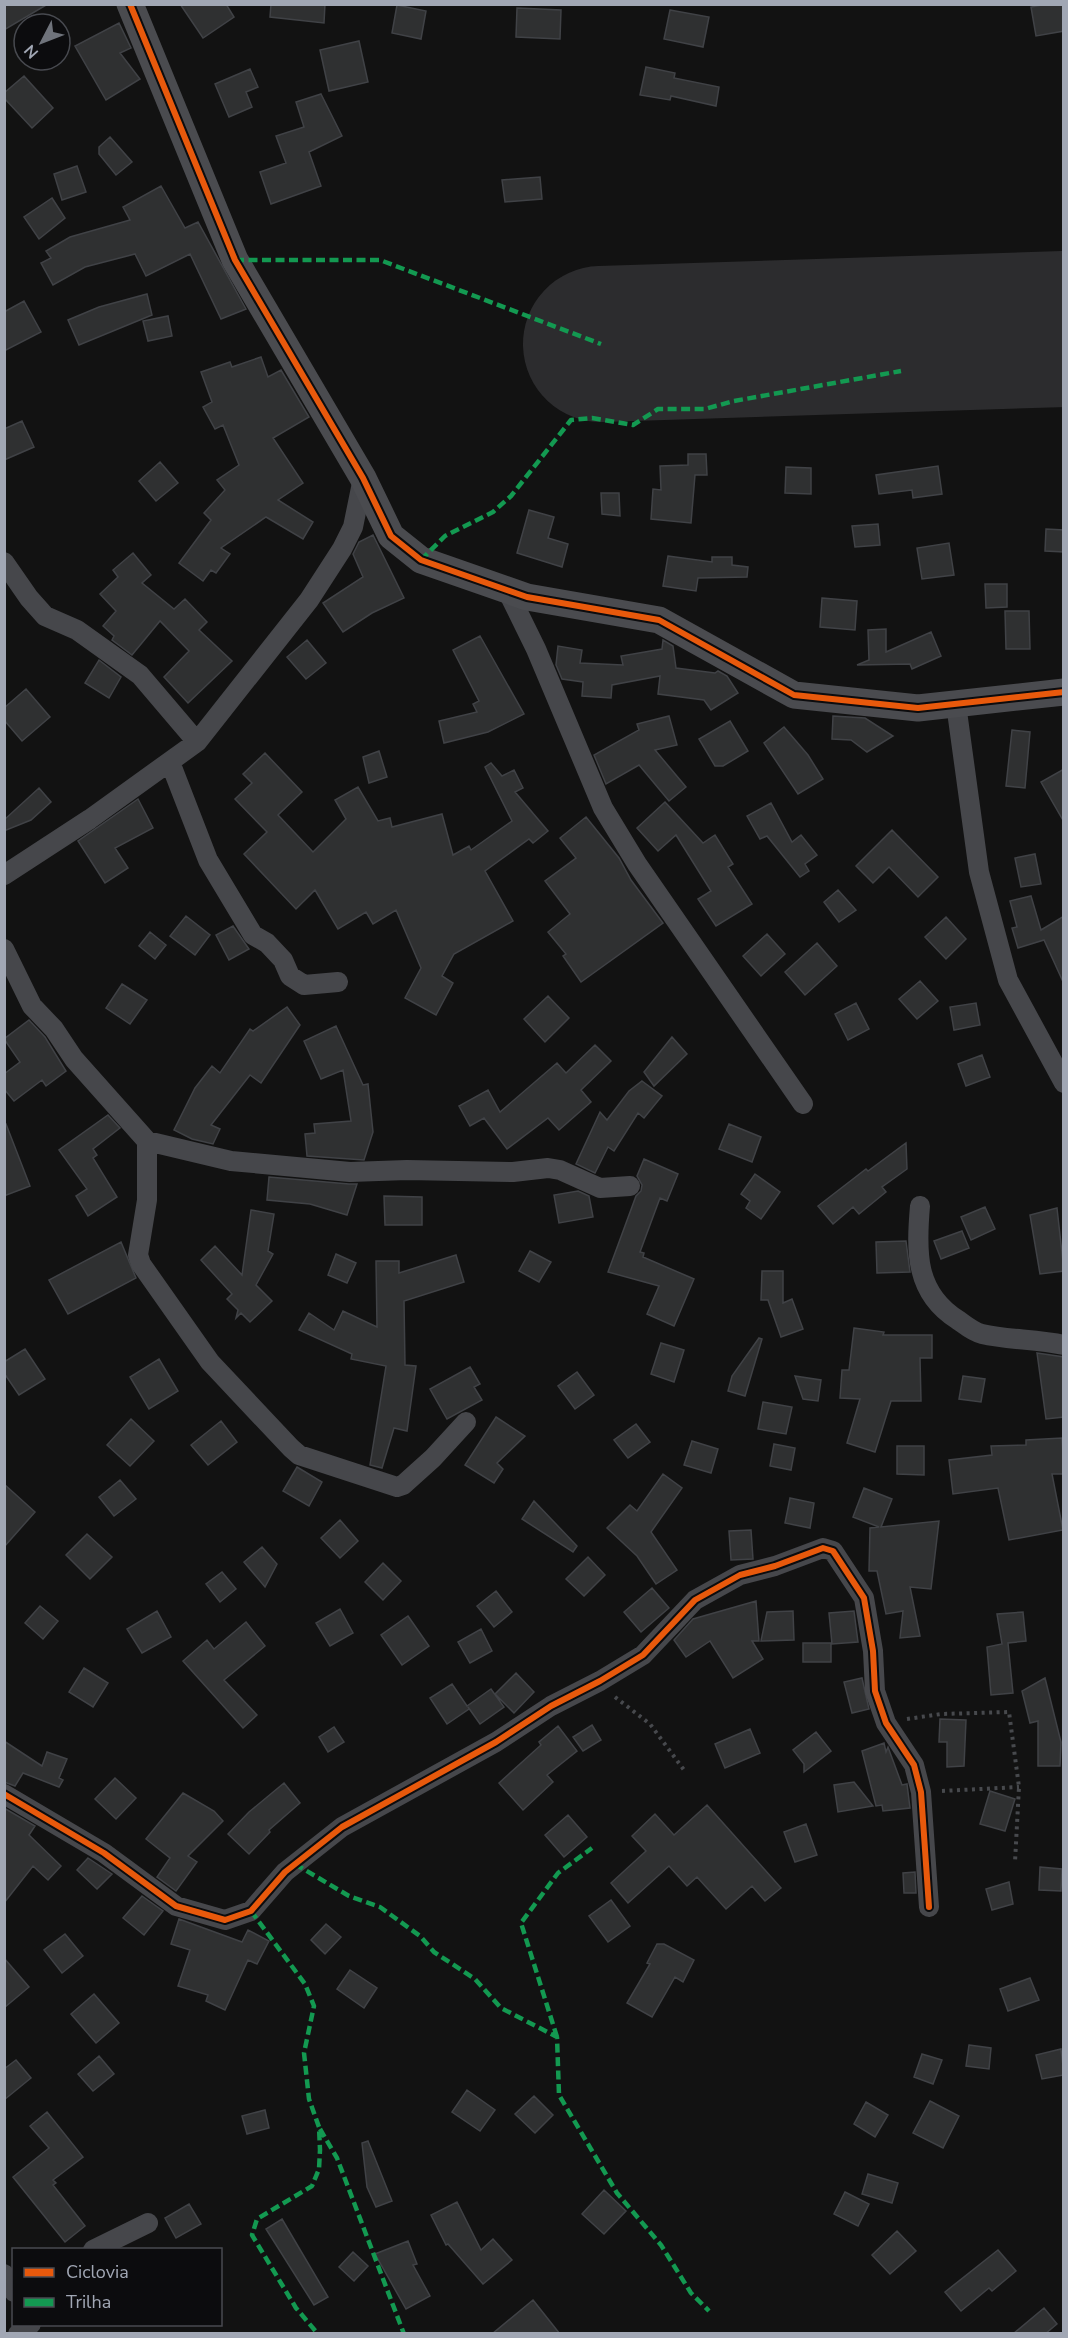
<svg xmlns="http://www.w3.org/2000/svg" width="1068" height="2338" font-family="'Nunito Sans',sans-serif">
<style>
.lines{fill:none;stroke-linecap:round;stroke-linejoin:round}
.runway{stroke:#2c2c2e;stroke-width:156}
.building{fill:#2f3031;stroke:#404246;stroke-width:1.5}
.path{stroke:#47494d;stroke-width:4;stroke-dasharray:3 4.5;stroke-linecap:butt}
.street{stroke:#46474b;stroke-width:20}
.secondary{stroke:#4a4b4f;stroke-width:27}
.quiet{stroke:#139951;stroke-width:4.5;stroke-dasharray:9 4.5;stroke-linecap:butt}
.cycleway-casing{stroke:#0c0c0e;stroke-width:10}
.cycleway{stroke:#e8590c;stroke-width:6}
</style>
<rect width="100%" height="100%" fill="#121212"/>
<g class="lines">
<path class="runway" d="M601,344L1064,329"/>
</g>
<path class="building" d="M4,4H48L4,30Z
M180,4H226L234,17L203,38Z
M271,4H325L324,23L270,17Z
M1047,4H1064V31L1036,36L1031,7Z
M397,5L426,11L421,39L392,33Z
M517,8L561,10L560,39L516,37Z
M670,10L709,17L703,47L664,39Z
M119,23L131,48L120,53L140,79L106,100L75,46Z
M359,41L368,82L329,91L320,50Z
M646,67L675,73L674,78L719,87L716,106L671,96L670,100L640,95Z
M250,69L258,87L246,92L252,107L229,117L215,84Z
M24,76L53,108L32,128L4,98V93Z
M321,94L342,136L309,152L321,186L271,204L260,172L286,163L276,136L304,127L296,102Z
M110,137L132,162L116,175L99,154V147Z
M77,166L86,192L62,200L54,174Z
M540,177L542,199L505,202L502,180Z
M161,186L185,228L198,222L246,309L221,319L190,254L146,276L135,254L85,267L53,285L41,263L51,258L46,251L70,237L130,220L123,207Z
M52,198L65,218L39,239L24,217Z
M147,294L152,315L79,345L68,320L99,307Z
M24,301L41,332L4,351V312Z
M168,316L172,336L148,341L143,321Z
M261,357L268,377L281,370L309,417L273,438L303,483L278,500L313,522L303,539L266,517L221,548L230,554L216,573L211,570L203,581L179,563L211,520L204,513L225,490L217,480L239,465L223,425L215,429L203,407L212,402L201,372L230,362L232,367Z
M22,421L34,447L4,460V429Z
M688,454H706L707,475H695L691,523L651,519L653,489L661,490L660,466L688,465Z
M160,462L178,483L156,501L139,481Z
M938,466L942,494L913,498L912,490L879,494L876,475Z
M786,467L811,468V494L785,493Z
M601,493H619L620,516L602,514Z
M529,510L554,517L548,538L568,544L562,567L517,553Z
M878,524L880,545L855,547L852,526Z
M1046,529L1064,530V552L1045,551Z
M373,535L404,598L372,613L343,632L323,603L363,577L353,554L359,542Z
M949,543L954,575L922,579L917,548Z
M133,553L151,575L142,583L174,609L185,599L207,622L199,630L232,661L188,703L164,677L189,651L160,621L132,655L112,640L114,636L103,626L116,611L100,594L118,577L113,570Z
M668,556L712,562V557H732V565L748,567L747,577L698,578L696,591L663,586Z
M985,584H1007V607L986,608Z
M822,598L857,601L855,630L820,627Z
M1005,611H1029L1030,649H1006Z
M886,629V652L931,632L941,656L912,669L910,664L857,665L869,660L868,630Z
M480,636L524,714L488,732L444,743L439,721L477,712L473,704L479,701L453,650Z
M307,640L326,663L306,679L287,657Z
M663,640L673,646L676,668L715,673L718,671L727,676L738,693L711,710L704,700L658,694L660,676L612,685L611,698L582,696L583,682L562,679L556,665L558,646L582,650L580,663L623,665L621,656L662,649Z
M99,660L121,677L109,698L85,683Z
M26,689L50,717L22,741L4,720V708Z
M669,716L677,745L655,750L686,787L669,801L639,765L606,784L594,755L639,730L637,724Z
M833,716L865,718L893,736L867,752L851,740L832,739Z
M730,721L748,751L723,766H715L699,739Z
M784,727L808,755L823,779L798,794L764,743Z
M1012,730L1030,732L1025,788L1006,786Z
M379,751L387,777L369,783L363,757Z
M265,753L302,792L278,815L313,852L346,819L335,800L358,787L378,821L390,818L392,827L442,814L453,855L469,846L471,850L512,821L485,767L491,763L502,776L514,770L523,788L515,792L548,831L533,843L529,839L485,871L513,921L454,954L442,976L453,983L436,1015L405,998L421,968L396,910L373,924L366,912L338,929L315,890L296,909L244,854L267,832L235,799L252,783L243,774Z
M1064,769V822L1041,782Z
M39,788L51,802L31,820L4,831V820Z
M138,799L153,828L115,848L128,868L105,883L78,841Z
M665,802L703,843L715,835L733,864L728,867L752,904L716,926L698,899L711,891L676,835L658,851L637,828Z
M771,803L792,842L801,835L817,855L805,864L809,871L800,877L767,836L760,839L747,816Z
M586,817L619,858L631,880L663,923L581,982L563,956L566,954L548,932L570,914L545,881L576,858L560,838Z
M892,830L938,877L918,897L889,867L873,883L856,866Z
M1035,854L1041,884L1021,887L1015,858Z
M838,890L856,910L839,922L824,902Z
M1031,896L1041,930L1064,916V984L1044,940L1018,948L1012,928L1017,927L1010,901Z
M186,916L210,935L195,955L170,936Z
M946,917L966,939L946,959L925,937Z
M233,926L249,949L229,960L216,935Z
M150,932L166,945L155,959L139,946Z
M767,934L785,954L761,976L743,956Z
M817,943L837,966L805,995L785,972Z
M920,981L938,1001L917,1019L899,999Z
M122,984L147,1000L130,1024L106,1008Z
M548,996L569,1018L545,1042L524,1019Z
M856,1003L869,1029L848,1040L835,1014Z
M976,1003L980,1025L954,1030L950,1007Z
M287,1007L300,1025L261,1083L250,1075L211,1125L220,1129L213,1144L192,1139L174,1130L195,1088L212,1066L220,1073L250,1029L253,1031Z
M29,1020L45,1037L66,1071L46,1086L42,1080L14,1101L4,1089V1074L20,1062L4,1039Z
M336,1026L363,1085L368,1084L373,1132L364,1160L307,1156L305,1134L315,1133L314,1124L351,1121L343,1070L321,1079L304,1041Z
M672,1037L687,1054L654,1086L644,1072Z
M595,1045L611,1061L581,1090L591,1102L559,1130L548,1118L507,1149L484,1118L470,1126L459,1106L488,1090L500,1112L557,1063L566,1073Z
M982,1055L990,1077L966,1086L958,1064Z
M642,1081L662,1096L644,1118L638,1113L614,1151L608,1147L595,1173L576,1164L600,1112L607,1120L629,1091Z
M108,1115L120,1128L93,1149L97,1155L93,1158L117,1197L88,1216L76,1196L87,1189L59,1150Z
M6,1124L30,1186L4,1196V1125Z
M729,1124L761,1137L752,1162L719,1149Z
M906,1143L907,1169L882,1187L886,1192L859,1214L853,1207L833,1224L818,1206L866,1169L868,1171Z
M644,1159L678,1174L667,1201L660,1198L640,1252L644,1253L643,1257L694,1279L674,1326L647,1314L659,1286L608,1272L636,1196L641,1191L642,1185L637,1176Z
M755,1174L780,1192L761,1219L746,1208L750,1201L741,1194Z
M269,1177L349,1184H357L347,1215L310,1204L267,1200Z
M578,1191L589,1196L593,1217L559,1223L554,1195Z
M384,1196L422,1197V1225H385Z
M985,1207L995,1229L971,1240L961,1217Z
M1057,1208L1064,1271L1040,1274L1030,1215Z
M251,1210L274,1214L268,1251L273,1254L256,1285L272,1301L250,1322L241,1313L236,1318L238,1310L227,1299L232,1294L201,1260L215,1246L242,1275Z
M962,1231L969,1248L941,1259L934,1241Z
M906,1241L910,1272L877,1273L876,1242Z
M121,1242L136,1278L68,1314L49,1280Z
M530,1251L551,1262L539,1282L519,1271Z
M336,1254L356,1263L347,1283L328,1275Z
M456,1255L464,1282L404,1301L405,1365L416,1366L407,1431L394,1428L382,1468L370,1465L386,1366L351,1359L352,1354L299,1330L309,1313L334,1330L343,1311L377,1327L376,1261H399V1273Z
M762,1271H783V1303L792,1299L803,1329L781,1337L768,1300H761Z
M854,1328L884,1332L883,1335H932V1358H920L921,1401H891L875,1452L847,1443L860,1399L840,1398L842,1370H849Z
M759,1338L762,1339L745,1396L728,1391L732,1376Z
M661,1343L684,1350L674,1382L651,1374Z
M25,1349L45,1379L19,1395L4,1373V1362Z
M1037,1353L1064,1357V1417L1046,1419Z
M159,1359L178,1391L149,1409L130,1377Z
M470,1367L480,1384L474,1387L482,1400L447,1419L430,1389Z
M577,1372L594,1395L575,1409L558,1386Z
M795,1376L821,1380L818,1401L803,1399Z
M963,1376L985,1379L981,1402L959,1399Z
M763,1402L792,1407L786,1434L758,1429Z
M496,1417L525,1436L497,1463L503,1469L494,1483L465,1465Z
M131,1419L154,1441L130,1466L107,1445Z
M221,1421L237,1442L208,1465L191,1445Z
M636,1424L650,1442L628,1458L614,1440Z
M1062,1438L1064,1474H1052L1063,1530L1009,1540L998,1488L953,1494L949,1460L992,1455L991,1446L1026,1445V1440Z
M692,1441L718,1449L711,1473L684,1465Z
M774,1444L795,1448L791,1470L770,1466Z
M897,1446H924V1475L897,1474Z
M297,1467L322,1482L309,1506L283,1491Z
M663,1474L682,1488L651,1532L677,1570L656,1584L637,1556L607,1528L630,1505L637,1511Z
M120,1480L136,1499L114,1516L99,1497Z
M4,1484L35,1512L4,1547Z
M864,1488L892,1499L881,1527L939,1521L931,1589L910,1587L920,1636L900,1638L903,1611L886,1614L877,1571H869L870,1528L879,1527L853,1517Z
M790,1498L814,1503L810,1528L785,1523Z
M534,1501L577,1546L573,1552L522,1519Z
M340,1520L358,1541L340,1558L321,1538Z
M751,1530L753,1559L731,1560L729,1531Z
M87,1534L112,1557L90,1579L66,1555Z
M262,1547L277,1564L265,1587L244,1562Z
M588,1557L605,1575L584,1596L566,1579Z
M383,1563L401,1581L383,1600L365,1582Z
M222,1572L236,1589L220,1602L206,1584Z
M652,1588L669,1608L641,1632L624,1612Z
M496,1591L512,1612L494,1627L477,1606Z
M756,1601L759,1641H752L763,1659L733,1678L710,1641L686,1657L674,1640L693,1619Z
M40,1606L58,1621L43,1639L25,1623Z
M340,1609L353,1633L330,1646L316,1623Z
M157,1611L171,1637L142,1653L127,1629Z
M793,1611L794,1640L761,1641L767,1612Z
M854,1611L858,1642L832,1644L829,1613Z
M1023,1612L1026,1641L1008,1643L1013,1693L991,1695L987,1647L1002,1644L997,1614Z
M408,1616L429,1646L402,1665L381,1635Z
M246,1622L265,1646L224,1680L257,1715L243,1728L183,1661L207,1640L214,1649Z
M481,1629L492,1651L470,1663L458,1642Z
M803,1643H831V1662H803Z
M84,1668L108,1683L93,1707L69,1692Z
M516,1673L534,1692L514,1713L495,1694Z
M862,1678L869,1709L852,1713L844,1682Z
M1045,1678L1061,1742L1060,1766H1038V1721L1030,1723L1022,1691Z
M452,1684L467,1706L491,1689L504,1707L480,1724L468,1707L469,1709L447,1724L430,1698Z
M940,1719L966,1720L964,1766L947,1767V1742H939Z
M592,1725L601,1740L583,1751L573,1737Z
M558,1726L577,1751L547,1775L553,1782L523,1810L499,1783L541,1745L539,1742Z
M334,1727L344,1742L328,1752L319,1737Z
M750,1729L760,1753L725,1768L715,1744Z
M816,1732L831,1751L804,1772V1764L793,1750Z
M4,1741L42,1766L47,1752L67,1759L59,1778L63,1780L59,1787L23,1773L15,1786L4,1782Z
M884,1743L886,1752L888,1747L902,1785L907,1784L910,1808L883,1811L882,1805L876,1806L862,1751Z
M115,1778L136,1798L116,1819L95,1799Z
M854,1782L873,1806L838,1812L834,1785Z
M284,1783L300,1803L269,1830L270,1832L249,1854L228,1834L249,1812Z
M990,1791L1015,1799L1005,1831L980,1824Z
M183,1793L214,1811L223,1821L188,1856L197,1862L176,1891L157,1877L170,1858L146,1839Z
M707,1805L781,1888L765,1901L752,1886L726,1909L697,1877L687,1886L669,1866L628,1903L611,1883L646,1851L632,1836L655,1814L674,1835Z
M4,1808L35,1826L29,1835L61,1866L48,1880L33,1866L4,1903Z
M568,1815L587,1837L564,1857L545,1835Z
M806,1824L817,1855L795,1862L784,1832Z
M88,1858L112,1874L97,1889L77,1870Z
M1040,1867L1062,1869L1061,1891L1039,1890Z
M915,1872L916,1893H904L903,1873Z
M1009,1882L1013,1904L992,1910L986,1889Z
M142,1896L163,1911L144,1935L123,1918Z
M611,1900L630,1926L608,1942L589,1916Z
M179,1919L242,1942L248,1930L269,1941L257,1964L248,1960L225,2010L206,2001L208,1995L178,1986L190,1950L171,1944Z
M326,1924L341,1937L325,1954L311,1940Z
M65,1934L83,1956L62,1973L44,1950Z
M657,1944H664L694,1960L683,1982L675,1977L652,2017L627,2003L650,1964L647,1963Z
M4,1958L29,1987L4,2008Z
M350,1970L377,1988L364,2008L337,1989Z
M1030,1978L1039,2000L1008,2011L1000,1989Z
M94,1994L119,2023L96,2043L71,2014Z
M969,2045L991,2048L989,2069L966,2066Z
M1061,2049L1064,2075L1042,2079L1036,2055Z
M922,2054L942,2060L933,2084L914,2077Z
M99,2056L114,2074L93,2091L78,2074Z
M16,2060L31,2078L4,2100V2069Z
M467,2090L495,2110L480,2131L452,2112Z
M534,2096L553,2115L535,2133L515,2114Z
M930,2101L959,2116L943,2148L913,2133Z
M866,2102L888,2115L875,2137L854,2124Z
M265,2110L269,2128L247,2134L242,2116Z
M47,2112L83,2157L53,2180L56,2183L53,2185L85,2226L65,2242L13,2177L49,2148L30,2126Z
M368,2141L392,2201L376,2207L367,2187L362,2143Z
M868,2174L898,2183L892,2203L862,2194Z
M604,2190L626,2211L604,2234L582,2214Z
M845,2192L869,2204L858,2226L834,2214Z
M457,2202L481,2250L493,2239L512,2260L483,2284L448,2244L446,2245L431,2215Z
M189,2204L201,2224L176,2238L165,2218Z
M282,2219L328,2297L314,2305L266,2229Z
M897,2231L916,2251L890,2274L872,2255Z
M408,2241L417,2264L413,2265L430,2296L406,2309L375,2254Z
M998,2250L1016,2271L992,2291L989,2288L961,2311L945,2292Z
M353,2252L368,2266L354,2281L339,2267Z
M533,2300L560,2334H492Z
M1044,2308L1057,2324L1045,2334H1013Z"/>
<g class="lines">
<path class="path" d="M615,1697L650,1724L684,1770
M907,1719L941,1714L1009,1712L1019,1787L1015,1862
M942,1791L1019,1787"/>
<path class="street" d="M4,562L29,598L45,616L77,630L140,675L197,742
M507,590L536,649L603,808L637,864L803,1104
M956,704L979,872L1008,980L1064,1083
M170,762L208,860L253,935L267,943L283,960L290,976L304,985L338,982
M4,875L90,819L197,742L309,600L342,549L353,527L363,478
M4,949L32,1006L54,1029L74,1059L147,1141L231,1161L350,1172L407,1170L513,1172L548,1168L560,1170L600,1188L630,1186
M147,1141V1200L138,1255L141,1264L210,1362L291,1448L299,1455L397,1487L403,1485L433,1458L466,1422
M920,1206C916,1252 915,1293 958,1320C965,1325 973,1332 982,1334C1008,1340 1036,1339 1064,1345
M4,1794L104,1853L176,1906L225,1920L251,1911L285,1872L342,1827L496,1742L551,1706L600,1681L643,1655L695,1600L740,1575L775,1566L823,1548L833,1551L864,1598L873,1651L875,1691L886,1723L914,1765L921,1792L929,1907
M93,2250L148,2223
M4,2274L14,2292
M18,2334L31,2324"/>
<path class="secondary" d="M130,4L235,260L363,478L391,536L421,560L527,597L659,620L794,695L918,708L1064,692"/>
<path class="quiet" d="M235,260H380L601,344
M421,560L445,536L493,512L511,496L571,420L592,418L633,425L658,409H705L734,401L901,371
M295,1864L349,1896L380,1907L420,1936L434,1952L475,1979L501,2008L557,2037L559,2095L617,2193L661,2245L691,2293L709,2311
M251,1911L305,1984L314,2006L304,2053L309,2099L319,2127L320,2150L319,2169L312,2186L257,2219L252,2235L296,2308L318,2334
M557,2037L521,1923L558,1873L592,1848
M320,2129L337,2158L404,2334"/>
<g class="cycleway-casing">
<path id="cycleway" d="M130,4L235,260L363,478L391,536L421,560L527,597L659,620L794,695L918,708L1064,692
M4,1794L104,1853L176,1906L225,1920L251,1911L285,1872L342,1827L496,1742L551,1706L600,1681L643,1655L695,1600L740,1575L775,1566L823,1548L833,1551L864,1598L873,1651L875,1691L886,1723L914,1765L921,1792L929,1907"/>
</g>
<use href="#cycleway" class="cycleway"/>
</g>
<rect width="1068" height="2338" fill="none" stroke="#a1a7b4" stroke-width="12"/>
<rect x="12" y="2248" width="210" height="78" fill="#0c0c0e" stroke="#484a50" stroke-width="1.5"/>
<rect x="24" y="2268" width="30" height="9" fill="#e8590c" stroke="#484a50" stroke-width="1.5"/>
<text x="66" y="2278" font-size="18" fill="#a1a7b4">Ciclovia</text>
<rect x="24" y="2298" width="30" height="9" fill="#139951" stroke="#484a50" stroke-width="1.5"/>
<text x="66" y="2308" font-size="18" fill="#a1a7b4">Trilha</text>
<g transform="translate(42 42) rotate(228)"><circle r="28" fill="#0c0c0e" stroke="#484a50" stroke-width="1.5"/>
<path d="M0-4.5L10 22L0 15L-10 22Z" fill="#6f737b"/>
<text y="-9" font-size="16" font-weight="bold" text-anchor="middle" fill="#a1a7b4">N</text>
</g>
</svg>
